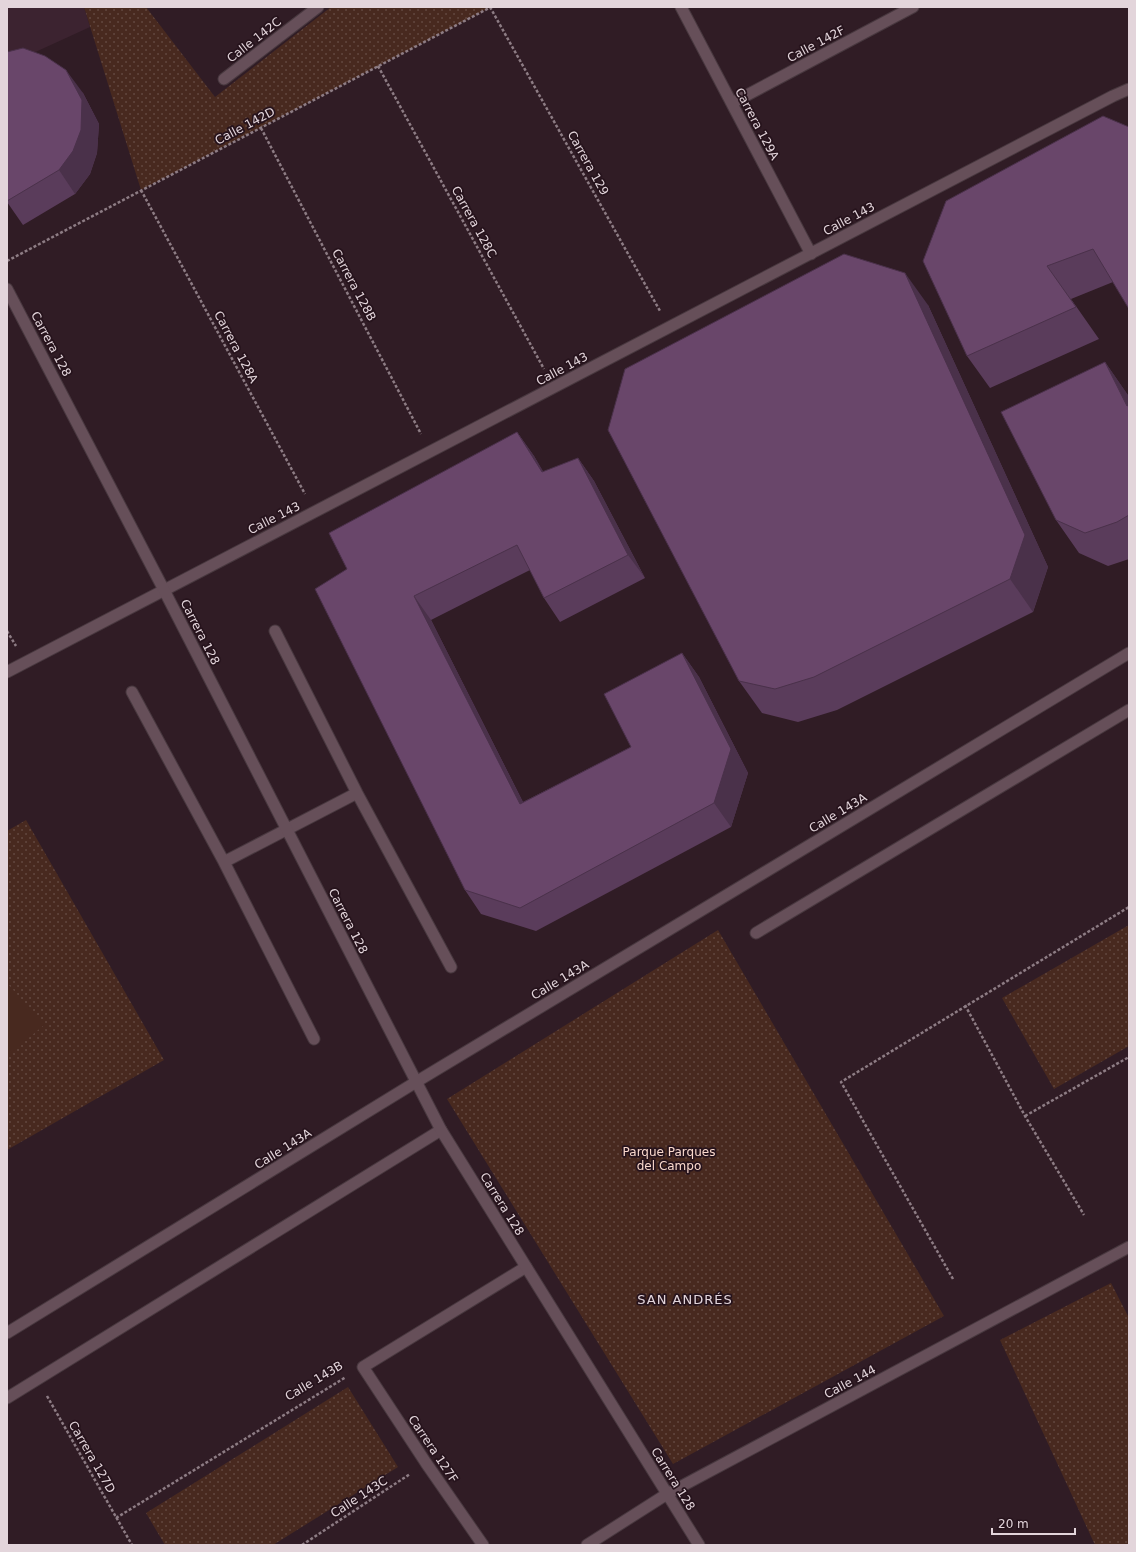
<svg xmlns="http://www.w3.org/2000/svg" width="1136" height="1552" font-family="'DejaVu Sans',sans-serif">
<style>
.built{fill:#3c2330}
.green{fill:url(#green-dots)}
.pitch{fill:#48291f}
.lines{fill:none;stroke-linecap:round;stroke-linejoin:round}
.service-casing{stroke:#48383f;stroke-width:13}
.minor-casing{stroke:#48383f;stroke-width:13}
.tertiary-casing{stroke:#48383f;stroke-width:13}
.path{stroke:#8d7c84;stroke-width:2.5;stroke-dasharray:3 2;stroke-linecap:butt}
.service{stroke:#664f59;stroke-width:11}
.minor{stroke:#664f59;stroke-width:11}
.tertiary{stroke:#664f59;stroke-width:11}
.wall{fill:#5a3c5b}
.shaded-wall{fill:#4a314a}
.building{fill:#69466a;stroke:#4a314a}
.labels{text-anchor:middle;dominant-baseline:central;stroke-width:3.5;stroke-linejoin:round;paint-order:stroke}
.street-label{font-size:12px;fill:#e3d5db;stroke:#26131c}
.park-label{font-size:12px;fill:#f9d8cc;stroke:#26131c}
.neighbourhood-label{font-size:13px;letter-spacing:1px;fill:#e3d5db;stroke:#26131c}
</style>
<defs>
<pattern id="green-dots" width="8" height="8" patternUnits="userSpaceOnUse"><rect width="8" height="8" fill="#48291f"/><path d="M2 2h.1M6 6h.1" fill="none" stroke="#62473f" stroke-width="1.8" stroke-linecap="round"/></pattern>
</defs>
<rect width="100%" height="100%" fill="#301c25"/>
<path class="built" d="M7,7H84L90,27L7,65Z"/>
<path class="green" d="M84,7H146L215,97L331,7H491L141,190Z
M26,820L164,1060L7,1150V831Z
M1129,925V1046L1054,1089L1002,998Z
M718,930L944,1316L673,1464L447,1099Z
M1111,1283L1129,1318V1545H1095L1000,1340Z
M348,1387L398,1467L273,1545H165L146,1513Z"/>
<path class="pitch" d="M7,983L44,1025L7,1056Z"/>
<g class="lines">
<g class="service-casing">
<path id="service" d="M224,79L318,7
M275,631L357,793L451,967
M132,692L224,862L314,1039
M224,862L357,793
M756,933L1129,710
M483,1545L426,1463L363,1367L526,1267"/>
</g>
<g class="minor-casing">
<path id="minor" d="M681,7L811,254
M732,103L913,7
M7,672L1113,96L1129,89
M416,1082L1129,653
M7,1398L441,1130"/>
</g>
<g class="tertiary-casing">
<path id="tertiary" d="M7,289L164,590L441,1130L699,1545
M7,1333L416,1082
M587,1545L667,1494L1129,1247"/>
</g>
<path class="path" d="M490,7L660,311
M378,66L544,369
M261,128L421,434
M141,190L305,494
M7,261L491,7
M7,631L16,646
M965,1005L1025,1116L1084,1215
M1025,1116L1129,1057
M953,1279L841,1082L1129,907
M47,1396L132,1545
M116,1518L346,1377
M302,1545L410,1474"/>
<use href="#service" class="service"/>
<use href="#minor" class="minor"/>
<use href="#tertiary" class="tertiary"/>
</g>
<path class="wall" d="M7,52L83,93L99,124L97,153L90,174L75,194L23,225L7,202Z
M1103,116L1113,282L1071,299L1099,339L990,388L967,356Z
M928,305L1048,567L1033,612L837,710L798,722L762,713L739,681Z
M1105,362L1129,397V559L1108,566L1079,553L1056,520Z
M517,432L534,456L543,472L578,458L594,481L645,578L560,622L544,598L530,570L431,620L523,802L631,747L682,653L699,677L748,773L731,827L536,931L481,914L465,890L347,569Z"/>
<path class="shaded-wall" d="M66,70L83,93L99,124L97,153L90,174L75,194L59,170Z
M905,273L928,305L1048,567L1033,612L1010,579Z
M1105,362L1128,395L1129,397V409Z
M517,432L534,456L558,496L542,472Z
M578,458L594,481L645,578L628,555Z
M414,596L431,620L536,828L520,804Z
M682,653L699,677L748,773L731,827L714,803Z"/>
<path class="building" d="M23,48L45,56L66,70L82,100L81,130L73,151L59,170L7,201V52Z
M1103,116L1129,127V309L1093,249L1047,266L1076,307L967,356L923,261L946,201Z
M844,254L905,273L1025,535L1010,579L814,677L775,689L739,681L608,430L625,369Z
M1105,362L1127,406L1129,405V515L1117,522L1085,533L1056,520L1001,412Z
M517,432L542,472L578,458L628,555L544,598L517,545L414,596L520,804L631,747L604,694L682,653L731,749L714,803L520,908L465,890L315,589L347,569L329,533Z"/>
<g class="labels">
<g class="street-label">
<text transform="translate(254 40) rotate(-38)">Calle 142C</text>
<text transform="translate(816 44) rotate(-28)">Calle 142F</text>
<text transform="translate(757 124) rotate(62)">Carrera 129A</text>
<text transform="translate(245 126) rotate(-28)">Calle 142D</text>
<text transform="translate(588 163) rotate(61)">Carrera 129</text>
<text transform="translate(849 219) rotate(-28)">Calle 143</text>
<text transform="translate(474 222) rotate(61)">Carrera 128C</text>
<text transform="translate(354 285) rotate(62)">Carrera 128B</text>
<text transform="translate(51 344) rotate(62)">Carrera 128</text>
<text transform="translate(236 347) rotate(62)">Carrera 128A</text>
<text transform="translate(562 369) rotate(-28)">Calle 143</text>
<text transform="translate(274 518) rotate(-27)">Calle 143</text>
<text transform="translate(200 632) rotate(63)">Carrera 128</text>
<text transform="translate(838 813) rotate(-31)">Calle 143A</text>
<text transform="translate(348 921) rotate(63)">Carrera 128</text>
<text transform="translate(560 980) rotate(-31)">Calle 143A</text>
<text transform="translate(283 1149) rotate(-32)">Calle 143A</text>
<text transform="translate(502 1204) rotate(58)">Carrera 128</text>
<text transform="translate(314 1381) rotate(-31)">Calle 143B</text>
<text transform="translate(850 1382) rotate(-28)">Calle 144</text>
<text transform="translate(433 1449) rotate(56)">Carrera 127F</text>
<text transform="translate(92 1457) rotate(60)">Carrera 127D</text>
<text transform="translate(673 1479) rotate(58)">Carrera 128</text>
<text transform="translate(359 1497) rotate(-33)">Calle 143C</text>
</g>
<g class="park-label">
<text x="669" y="1152">Parque Parques<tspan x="669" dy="14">del Campo</tspan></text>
</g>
<g class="neighbourhood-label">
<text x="685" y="1299">SAN ANDRÉS</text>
</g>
</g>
<rect width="1136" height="1552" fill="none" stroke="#e3d5db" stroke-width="16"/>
<path d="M992 1528v6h83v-6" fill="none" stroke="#e3d5db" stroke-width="2"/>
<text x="998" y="1528" font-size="12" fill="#e3d5db" stroke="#26131c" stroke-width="3" paint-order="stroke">20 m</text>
</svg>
